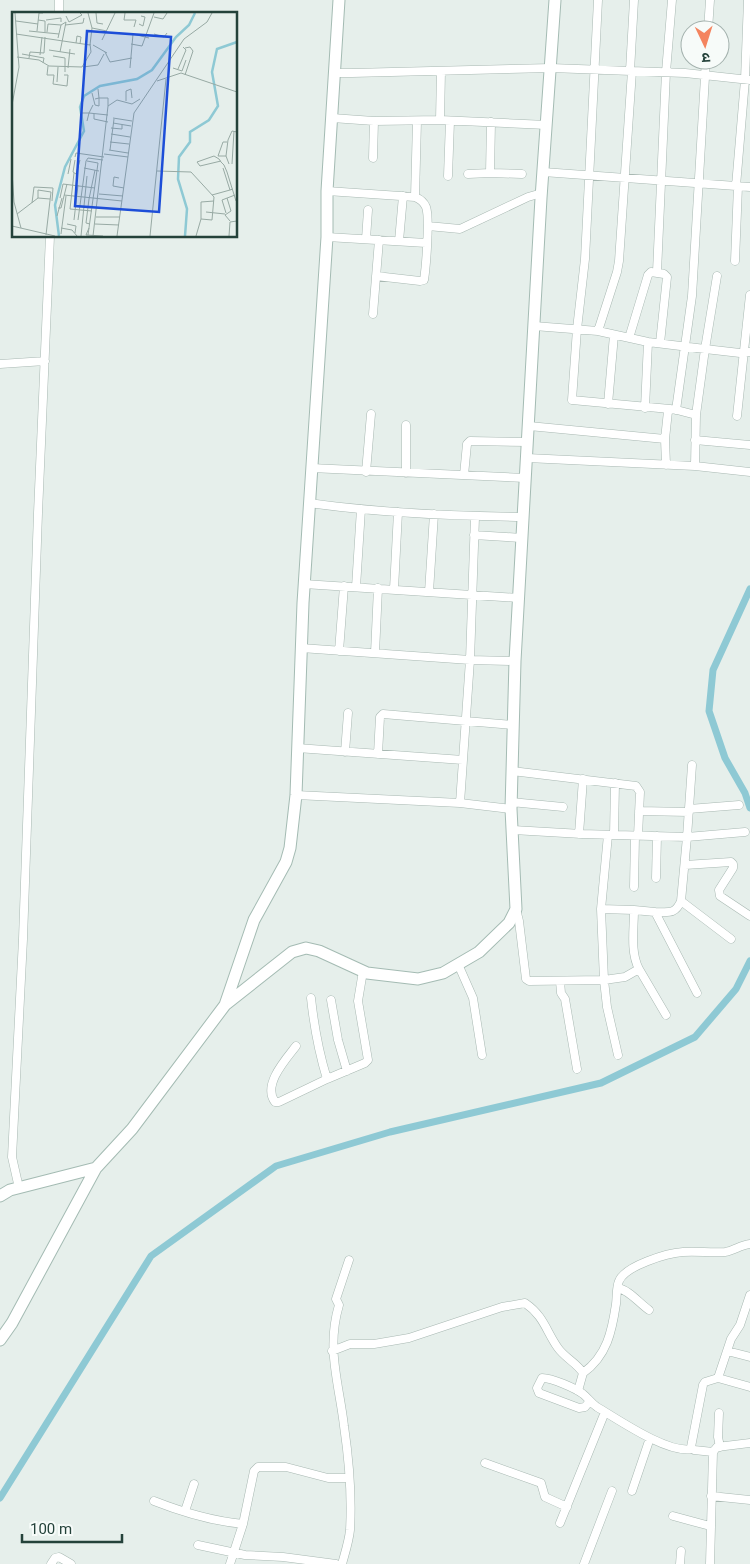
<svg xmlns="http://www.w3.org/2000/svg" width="750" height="1564" font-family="Roboto,'Noto Sans Devanagari',sans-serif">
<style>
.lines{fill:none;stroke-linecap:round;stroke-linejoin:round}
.canal{stroke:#8ec9d4;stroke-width:7}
.street-casing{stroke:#a8b8b2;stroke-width:9}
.secondary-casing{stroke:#a4bbb3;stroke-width:13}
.street{stroke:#fff;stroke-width:8}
.secondary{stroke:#fff;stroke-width:11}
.inset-river{fill:none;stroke:#8ec9d4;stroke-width:2.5}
.inset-road{fill:none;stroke:#98aaa4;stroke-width:1}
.view{fill:#1d4ed8;fill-opacity:0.15;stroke:#1d4ed8;stroke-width:2.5}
.inset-edge{fill:none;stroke:#24423a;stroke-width:2.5}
</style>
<rect width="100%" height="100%" fill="#e6efeb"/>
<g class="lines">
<path class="canal" d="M750,589L713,670L709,711L725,758L745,793L750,808
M0,1498L151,1256L276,1166L390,1132L601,1083L695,1037L736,989L750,961"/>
<g class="street-casing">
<path id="street" d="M598,0L585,259L577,329L572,400L670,409
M59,14V0
M708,30L710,0
M630,71L634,0
M335,73H352L551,68L685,73L750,80
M332,118L374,121L440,120L547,125
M440,120L441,71
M373,158L374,121
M543,172L750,187
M490,173L491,122
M468,174L490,173L522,174
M448,176L450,121
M736,186L745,80L748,0
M327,191L415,197C420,199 424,202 426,207C430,218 426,267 424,280L420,281L376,276
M415,197L417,121
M428,226L460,229L528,197L542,193
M327,237L426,243
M366,239L368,210
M399,241L403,196
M735,261L738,186
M657,272L666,72L672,0
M717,276L705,349L740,353L750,352
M373,314L379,240
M534,326L598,331L648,342L705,349L696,415L695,466
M598,331L617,272L619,261L632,71
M629,338L648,275L651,272L664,274L667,277L660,343
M0,364L45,361
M608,404L614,335
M645,408L648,342
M676,410L692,296L706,60
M737,416L750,295
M529,426L665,439
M695,440L750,445
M527,458L695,466L750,472
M666,465L665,439L668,411L673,409L696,415
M311,468L526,478
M366,472L371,414
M406,473V425
M464,475L467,444L470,441L528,442
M309,503C379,513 452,516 524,517
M474,535L522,538
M304,584L519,598
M356,587L361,509
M394,589L398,512
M429,592L434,514
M301,648L470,660L515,661
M339,651L344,586
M375,653L378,588
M297,748L463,760
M345,752L348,713
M378,754L380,717L383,714L513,725
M692,765L687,837L745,832
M512,771L636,786L640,792L638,836
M296,795L460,803L511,809
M511,802L563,807
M460,803L470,660L475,517
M689,809L739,805
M639,811L689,812
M513,830L582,834L687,837L681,901C675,915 668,912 655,912
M579,834L583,779
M614,835L615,783
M685,865L731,862L733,864V868L719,890L720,896L750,916
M656,878L657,836
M634,887L635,836
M681,901L731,939
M516,909L519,921L526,979L529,981L604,980L607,1007L618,1055
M601,909L608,835
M634,910L655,912L697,993
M458,964L473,998L482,1055
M639,969L625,977L604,980L601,909L634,910C634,929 630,952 639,969L666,1015
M560,981L561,993L565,999L577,1069
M311,998C314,1026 319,1053 327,1079L365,1063L368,1060L358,1001L363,971
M331,1000L338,1040L347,1071
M296,1046C286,1059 262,1085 275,1102H279L327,1079
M19,1188L12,1157L23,939L38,513L50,236
M618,1288C629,1290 639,1303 649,1310
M332,1351L350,1344H374L409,1338L502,1307L525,1303C544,1316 546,1331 558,1348C565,1358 577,1363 583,1373L578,1391
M727,1351L750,1357
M583,1373C607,1356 612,1331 616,1304C617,1297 616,1288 619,1281C625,1266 667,1253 683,1252C697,1251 711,1253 725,1252C734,1251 740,1245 750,1244
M718,1378L750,1387
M589,1402L585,1407L579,1408L539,1393L537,1388L542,1378C552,1378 575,1388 583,1394C588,1398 591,1403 597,1407C619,1420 668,1454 692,1449
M719,1413L718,1437L720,1447
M713,1452L694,1450L691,1447L703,1385L705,1382L718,1378L731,1339L740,1325L750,1295
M485,1463L541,1483L545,1497L567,1507
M632,1491L650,1438
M711,1496L750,1500
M154,1501C182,1512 212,1521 243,1524
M185,1511L194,1484
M673,1516L710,1526
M560,1523L605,1412
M198,1545L245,1555L283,1557L336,1564
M51,1564L55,1558L59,1557L71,1564
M230,1564L243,1524L254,1471L258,1467H286L328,1478H348
M342,1564C345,1553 349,1541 350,1530C352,1496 349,1460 344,1426C339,1383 326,1349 339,1305L336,1299L349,1260
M584,1564L612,1491
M680,1564L681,1551
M710,1564L713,1452L717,1447L750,1443"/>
</g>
<g class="secondary-casing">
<path id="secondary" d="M225,1005L292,952L306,948L319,951L367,973L418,979L443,973L479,952L509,923L516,909L511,809L515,661L541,198L555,0
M0,1196L10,1190L96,1168
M0,1340L12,1323L96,1168L132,1129L225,1005L254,920L286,862L290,848L296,795L303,603L327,237V191L339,0"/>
</g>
<use href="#street" class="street"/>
<use href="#secondary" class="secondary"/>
</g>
<g transform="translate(12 12)">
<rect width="225" height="225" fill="#e6efeb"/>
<path class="inset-river" d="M47,224L43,193L53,155L72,119L68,95L72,84L88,74L125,67L140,58L164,25L177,13L183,1M173,224L175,197L166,167L167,145L178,130V120L197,108L206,94L200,60L205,37L225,30"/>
<path class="inset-road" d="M84,1L85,11L91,12M113,1L112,8H124L122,15M54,4L57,10L70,3L68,1M142,5L151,7L155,1M26,8L33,9V20M34,8L49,6V10M4,9L26,12M127,12L131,14L133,5L129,4M53,13L71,11L72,6M80,16L95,19M17,19L47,22M25,19L27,1H31M35,20L36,12L49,13L46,26M4,22L78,33L80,16L76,1M142,22L152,25L155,21M90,28L103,1M64,31L65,24L69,25L68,32M119,32L130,34L142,1M81,33L95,41M37,38L63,42M48,40L54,10L49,13M93,40L98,50L120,46M10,42L32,46L31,51M28,43L30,25M41,44L53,46V60M5,45L27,48L37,54L70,55L79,40L78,32M17,46L18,40L32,41L33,25M36,54L35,63H42L41,72L55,74L56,63H52M71,55L86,53L92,42M56,56L58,37M118,56L121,22L137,26M161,56L170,59L174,48M166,57L174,38L171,35M173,63L181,39L178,35L173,36M145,69L169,61L225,80M45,70L46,55M86,77L87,86H96V94M80,81L83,93L87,94V86L83,87M114,89V79L119,77L120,86M0,93L7,55L3,1M81,93L77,101L96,103M70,101H77L75,109M82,102V107L96,110M101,106L120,109M101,111L119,114M99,116L110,117V113M99,122L118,125M98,130L117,132M97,138L116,141M98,138L102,107M92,142L116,145M214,144H206L211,130H215M63,145L64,141L92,145M63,148L61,160L64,162L68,148M74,149L76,146L91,148M75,149L86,151L76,223M209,149L188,154L185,150L202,144L207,147L209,150L212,153L215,160L224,189M217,152L214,144L216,128L220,119L225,120M220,152L222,119M72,156L87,159M211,156L218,178L221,177M145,159L179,160L202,185L200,208L189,207L184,224M0,160L2,190L9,216M62,161L58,197L80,199M56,162L59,147M107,166L102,165L101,174L112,176M225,173V192M87,182L111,184M52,183L110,189M200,183L218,178M26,186V178L39,180L34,223M48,186L51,172L83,176M215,186L219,199L213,203L218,209M77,187L83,158M77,187L74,211L78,212M20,191L22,175L41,176L40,189M46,196H49L55,172M194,200L213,202M214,201L210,188L223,183M5,202L26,186L38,187M45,204L50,186M84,205H108M189,207V190L202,189M62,208L66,173M66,208L74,149M55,212L64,214L63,221M83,212L107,213M0,214L43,224M49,216L60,218L65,224M77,216L74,223L91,224M49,222L54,184M69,224L75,164M81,224L96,94L105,88L120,92L128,87M105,224L122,101L172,27L195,10L200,1M138,224L154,67M217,224L218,210L225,209"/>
<path class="view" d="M75,19L159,25L147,200L63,194Z"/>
<rect width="225" height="225" class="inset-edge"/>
</g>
<g transform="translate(705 45) rotate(176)"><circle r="24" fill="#f7fbf9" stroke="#a3b1ad"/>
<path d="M0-4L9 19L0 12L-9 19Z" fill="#f4845f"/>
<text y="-8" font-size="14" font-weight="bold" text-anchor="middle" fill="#24423a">उ</text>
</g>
<path d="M22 1534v8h100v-8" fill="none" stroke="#24423a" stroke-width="2.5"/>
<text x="30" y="1534" font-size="15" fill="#24423a" stroke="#f7fbf9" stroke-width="4" paint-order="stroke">100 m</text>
</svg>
